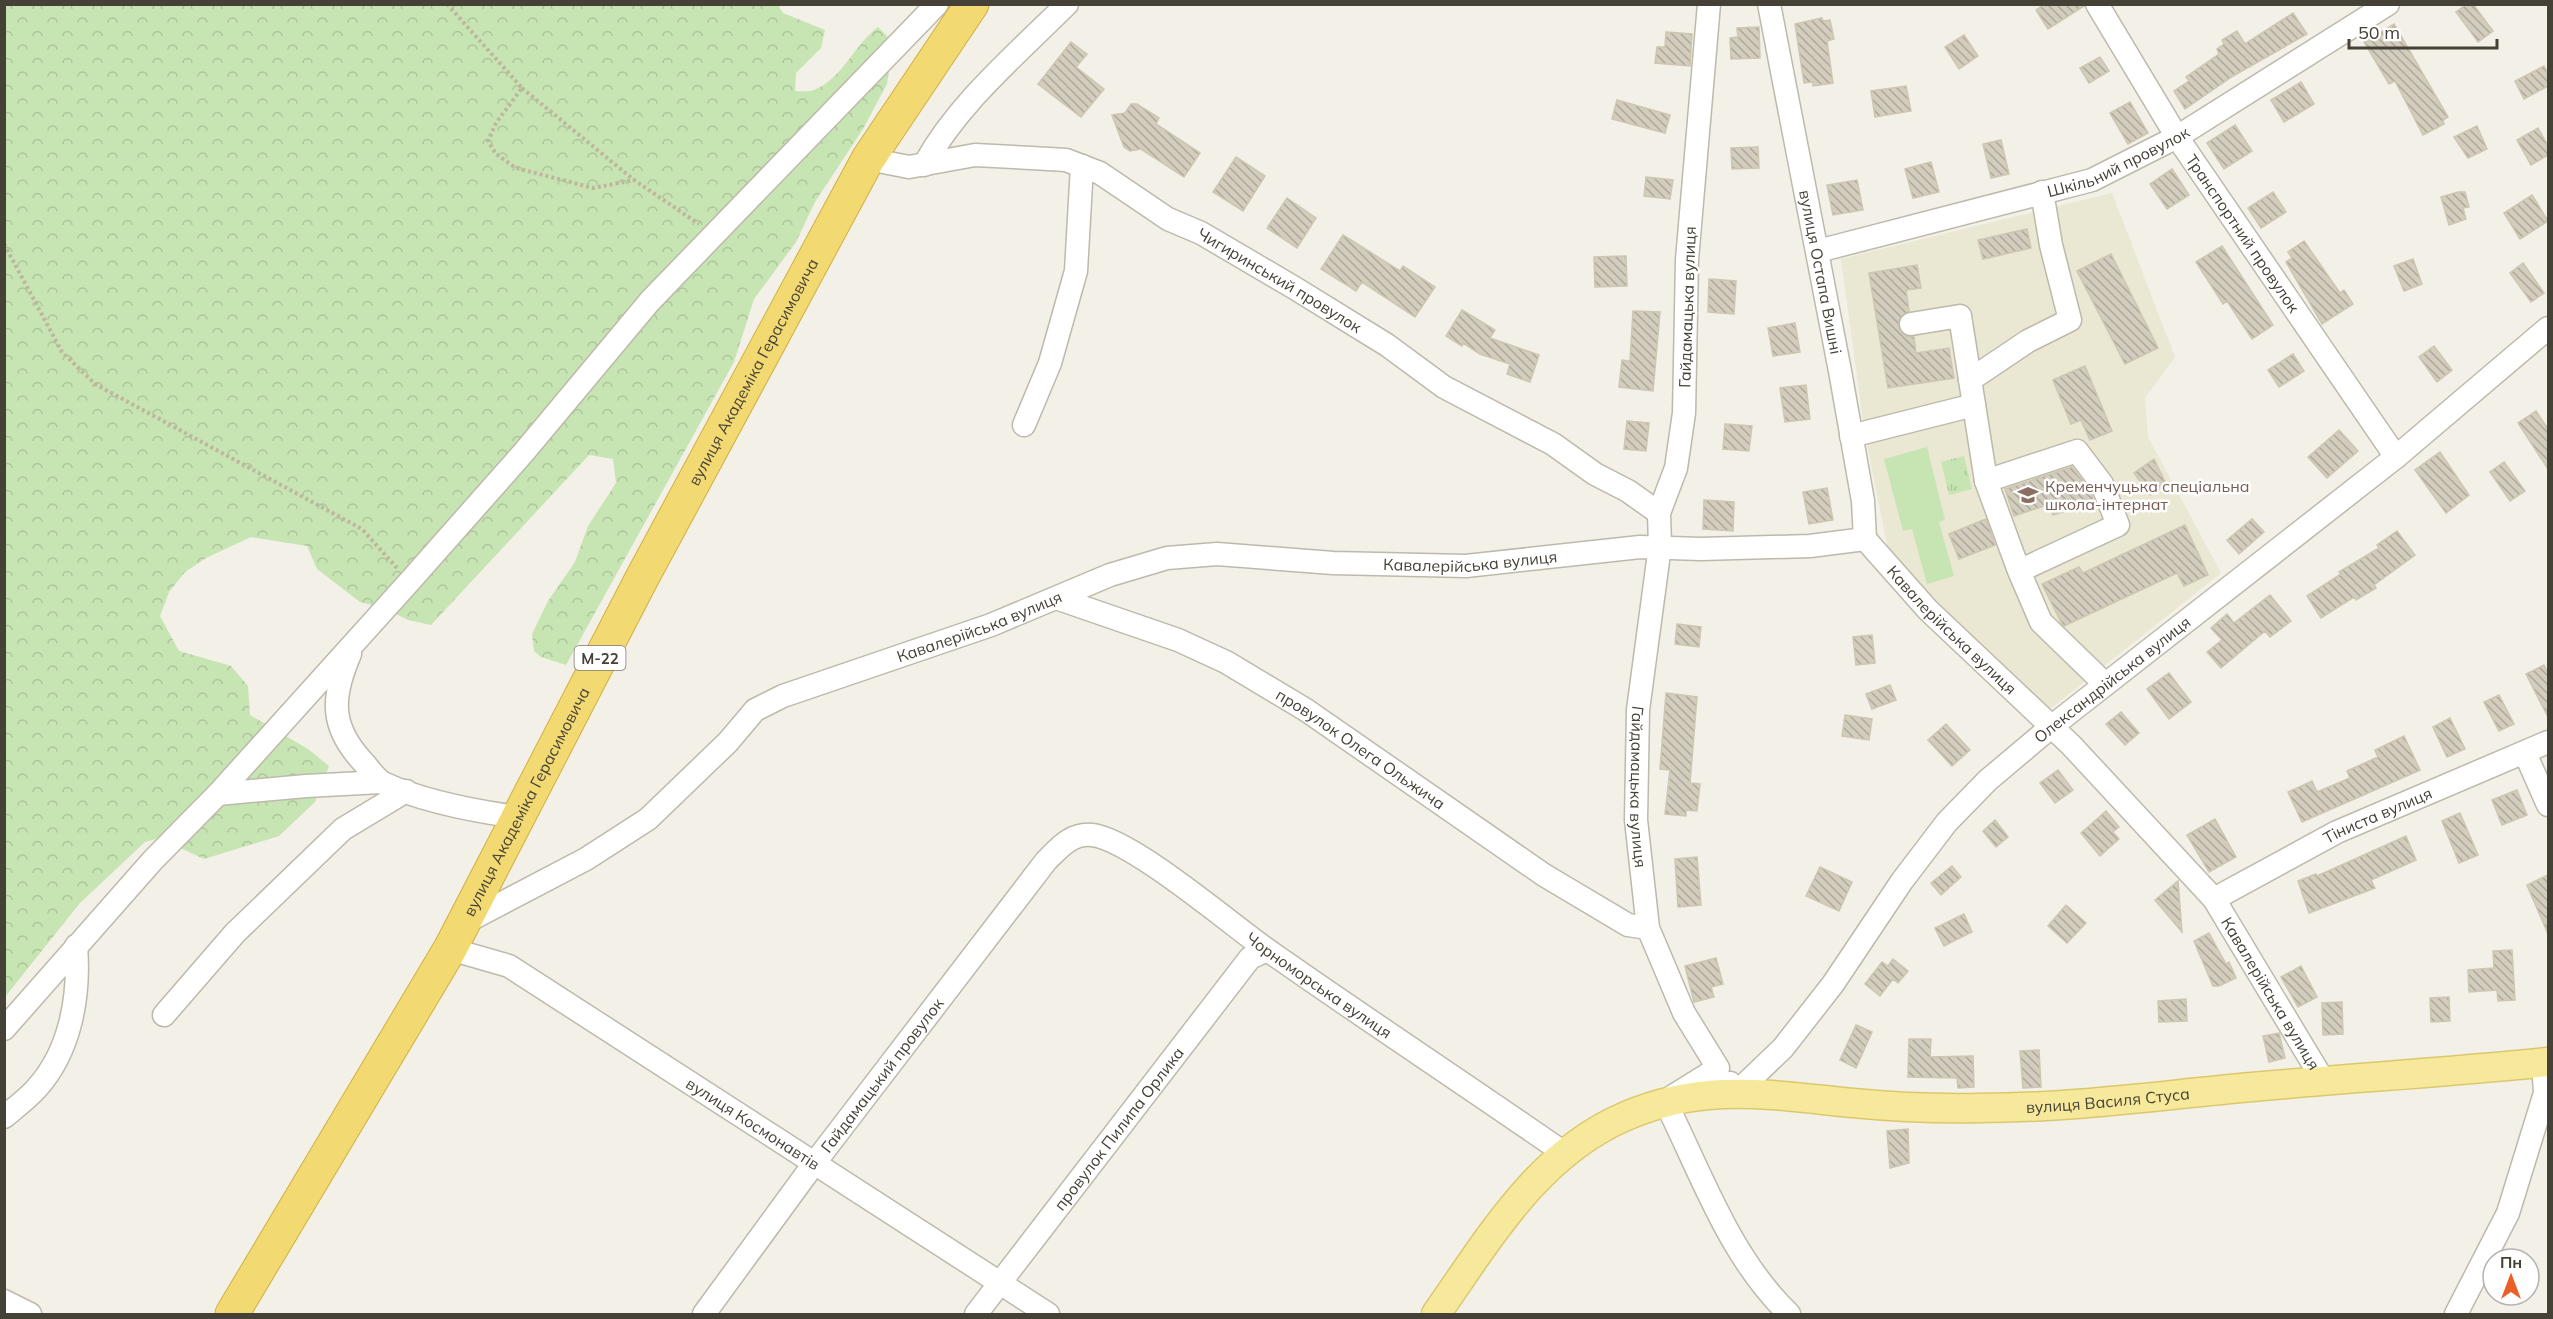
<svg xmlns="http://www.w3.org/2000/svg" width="2553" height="1319" font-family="Mulish,sans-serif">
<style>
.education{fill:#eae7d2}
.grass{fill:#c7e4b3}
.forest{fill:url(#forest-crowns)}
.park{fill:url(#park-tufts)}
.building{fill:url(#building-back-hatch);stroke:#cdc6b1;stroke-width:1.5}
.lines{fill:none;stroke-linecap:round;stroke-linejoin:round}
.minor-casing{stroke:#bdb9ab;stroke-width:25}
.major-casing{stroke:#dbc86d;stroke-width:31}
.highway-casing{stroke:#d1b042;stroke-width:35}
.path{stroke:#beb69d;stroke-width:4;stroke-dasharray:3 3;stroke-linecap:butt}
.minor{stroke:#fff;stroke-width:22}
.major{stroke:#f7e99c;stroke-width:28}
.highway{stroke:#f3d972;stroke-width:33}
.labels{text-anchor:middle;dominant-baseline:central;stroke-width:5;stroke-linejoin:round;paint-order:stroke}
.shield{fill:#fff;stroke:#7d7a73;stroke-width:1.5}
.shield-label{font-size:15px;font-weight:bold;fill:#454137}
.street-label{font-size:16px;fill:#454137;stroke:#fff}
.education-label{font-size:16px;fill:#785e54;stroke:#fff;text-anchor:start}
</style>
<defs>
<pattern id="forest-crowns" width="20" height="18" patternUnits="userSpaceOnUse" patternTransform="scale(1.5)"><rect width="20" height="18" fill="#c7e4b3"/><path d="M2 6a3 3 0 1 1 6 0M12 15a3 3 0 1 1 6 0" fill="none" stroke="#acc59b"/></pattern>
<pattern id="park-tufts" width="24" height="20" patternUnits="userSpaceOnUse" patternTransform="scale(1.5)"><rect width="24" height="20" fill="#c7e4b3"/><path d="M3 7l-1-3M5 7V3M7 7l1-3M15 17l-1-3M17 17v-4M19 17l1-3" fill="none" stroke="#acc59b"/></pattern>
<pattern id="building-back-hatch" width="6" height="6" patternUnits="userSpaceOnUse" patternTransform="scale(1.5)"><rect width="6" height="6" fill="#d3cdbe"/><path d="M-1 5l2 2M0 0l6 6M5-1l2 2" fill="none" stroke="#ada89b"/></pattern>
</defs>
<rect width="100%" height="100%" fill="#f2f0e7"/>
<path class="education" d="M2112,193L2175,357L2145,398L2148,437L2221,573L2046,712L1889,554L1865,434L1841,259Z"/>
<path class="grass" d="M1927,447L1945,520L1939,522L1954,576L1927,584L1912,529L1903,531L1884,459Z"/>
<path class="forest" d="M5,5H778L783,13L825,30L821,48L796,73L795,91C801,91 809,92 814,90C841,80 855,44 878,27L893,42L887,84L863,129L815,202L796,242L754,299L734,362L566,665L541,657L534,651L532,634L548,601L575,562L588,526L616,483L613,459L589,455L431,625L408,620L384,608L360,602L317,569L307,546L251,537L206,558L185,572L169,592L160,616L179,651L231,666L248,686L250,715L308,749L329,766L315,802L279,836L204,859L159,838L145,842L80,903L5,997Z"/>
<path class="park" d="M1964,456L1972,489L1949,495L1941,462Z"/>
<path class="building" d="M2045,4H2084V6L2048,29L2036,10Z
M2467,4H2473L2493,31L2478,42L2456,12Z
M2293,13L2307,34L2233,76L2185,109L2174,91L2189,81L2186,77L2219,54L2217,49L2224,44L2222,40L2237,31L2245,44Z
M1822,18L1823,21L1830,20L1834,39L1827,41L1833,83L1813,86V82L1804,83L1795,24Z
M2394,24L2448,117L2443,120L2444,124L2423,135L2395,81L2389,84L2364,42Z
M1759,27L1760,58L1731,59L1730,38L1738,37L1737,28Z
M1666,32L1692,34L1690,66L1655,63L1657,47H1665Z
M1964,35L1978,56L1959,69L1945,47Z
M1071,42L1087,54L1076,67L1104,89L1081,117L1038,84Z
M2100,57L2109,71L2089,83L2080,68Z
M2544,66L2548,74V86L2524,99L2515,81Z
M2301,82L2314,104L2284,122L2271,100Z
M1906,86L1911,111L1875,117L1871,91Z
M1617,100L1670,115L1665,133L1612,119Z
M2130,102L2148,133L2128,144L2110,113Z
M1131,104H1137L1159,118L1156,124L1200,153L1184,177L1141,149L1130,151L1124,147L1112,115L1125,113Z
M2235,125L2252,151L2224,169L2207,143Z
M2477,126L2487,149L2468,158L2454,137Z
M2538,128L2548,146V155L2531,165L2517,140Z
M2001,140L2009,174L1991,178L1983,144Z
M1758,147L1759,168L1732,169L1731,148Z
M1236,157L1265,176L1243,211L1213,192Z
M1931,162L1939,192L1913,198L1905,169Z
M2172,169L2189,195L2167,209L2150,184Z
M1646,177L1673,180L1670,199L1644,196Z
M1857,180L1863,210L1833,215L1827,185Z
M2273,192L2286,212L2261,228L2248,208Z
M2458,192H2465L2469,207L2463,208L2466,219L2449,225L2441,197Z
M2532,195L2548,221L2520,239L2504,213Z
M1287,198L1316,218L1297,248L1267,228Z
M2027,229L2031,248L1983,259L1978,240Z
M1343,235L1400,271L1403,266L1435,287L1415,317L1362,282L1356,291L1321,269Z
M2304,241L2340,293L2344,290L2353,304L2322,324L2286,262L2292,258L2288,252Z
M2222,246L2273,325L2252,339L2227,301L2223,304L2196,262Z
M2111,254L2158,348L2125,364L2077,271Z
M1626,256L1627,286L1595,287L1594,257Z
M2413,259L2422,284L2404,291L2394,266Z
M2523,263L2544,293L2531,302L2510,273Z
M1917,265L1921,288L1906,290L1909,311L1899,319L1898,327L1906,336L1914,337L1916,353L1949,348L1954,378L1888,388L1869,273Z
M1709,279L1736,281L1734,314L1708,312Z
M1462,310L1495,330L1490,338L1539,355L1530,382L1507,374L1510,364L1480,354L1463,343L1462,346L1446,336Z
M1633,311L1660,312L1653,391L1619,387L1622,360L1630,361Z
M1795,323L1800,352L1773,356L1768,328Z
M2434,346L2452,370L2437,382L2419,357Z
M2293,354L2304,371L2279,387L2268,370Z
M2085,366L2112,431L2090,440L2081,420L2071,424L2053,380Z
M1806,385L1810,419L1785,422L1780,388Z
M2536,411L2548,429V469L2518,423Z
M1627,421L1649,423L1646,451L1624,449Z
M1725,424L1752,426L1749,451L1723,449Z
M2339,430L2358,451L2327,478L2308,457Z
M2440,452L2469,495L2446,513L2415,470Z
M2154,459L2166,484L2150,495L2134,473Z
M2504,462L2525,491L2510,501L2490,472Z
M2072,467L2090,490L2094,502L2053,515L2050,504L2014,516L2005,489Z
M1827,488L1833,520L1809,524L1803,492Z
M1704,500L1734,502L1733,531L1703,529Z
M1986,519L1995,545L1959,559L1949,534Z
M2252,519L2264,532L2239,554L2227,540Z
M2185,525L2208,575L2184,586L2177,573L2064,626L2061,622L2042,584L2079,567L2083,573Z
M2397,531L2415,555L2374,585L2376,588L2356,600L2354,597L2321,618L2307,596L2341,574L2339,572L2379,548L2377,545Z
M2270,595L2291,621L2270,637L2265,631L2221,668L2207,652L2222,640L2211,628L2227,614L2234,623Z
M1677,624L1701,627L1699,647L1675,644Z
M1872,635L1875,663L1856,665L1853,637Z
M2544,665L2548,674V717L2526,674Z
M2169,673L2191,702L2169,719L2147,689Z
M1890,685L1896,700L1872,709L1866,694Z
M1666,693L1697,697L1690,783L1700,784L1697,811L1686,810V816L1665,814L1670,770L1660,769Z
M2499,695L2514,724L2499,731L2484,702Z
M2121,712L2139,733L2125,745L2106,724Z
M1845,715L1872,719L1869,740L1842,736Z
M2450,718L2465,749L2447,757L2433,727Z
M1946,724L1970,750L1952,766L1928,740Z
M2404,736L2420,770L2302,822L2288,792L2312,781L2317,792L2350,778L2347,771L2378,757L2375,750Z
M2058,770L2073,790L2055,803L2040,783Z
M2517,790L2527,815L2502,825L2492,800Z
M2106,811L2119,827L2113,832L2119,839L2100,856L2081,833Z
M2460,813L2478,855L2459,863L2442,821Z
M2215,819L2236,857L2209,872L2187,835Z
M1995,820L2008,837L1996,847L1983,831Z
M2406,836L2416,860L2371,880L2375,888L2309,913L2298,881L2316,874L2317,876Z
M1697,857L1701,905L1678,907L1675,859Z
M1952,866L1961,877L1941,895L1931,883Z
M1820,867L1852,882L1839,911L1806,896Z
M2548,875V934L2527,885Z
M2178,881L2182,932L2155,900Z
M2066,905L2086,923L2067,943L2048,926Z
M1964,914L1972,932L1944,946L1935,928Z
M2209,933L2226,964L2229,962L2236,978L2219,986H2213L2194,941Z
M2512,950L2515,1000L2498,1001L2497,990L2469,992L2468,970L2494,968L2493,951Z
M1716,958L1723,984L1711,987L1714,997L1694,1002L1685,966Z
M1893,959L1908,971L1898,983L1893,979L1880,996L1865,984L1882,962L1888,966Z
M2301,966L2317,997L2298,1007L2281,977Z
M2449,997L2450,1021L2431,1022L2430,998Z
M2186,999L2187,1021L2159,1022L2158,1001Z
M2342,1002L2343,1034L2323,1035L2322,1003Z
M1856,1025L1872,1032L1856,1068L1840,1060Z
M2279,1033L2285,1058L2269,1062L2263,1036Z
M1909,1039H1931L1930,1057L1973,1056L1974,1087L1958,1088L1957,1078L1908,1077Z
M2039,1050L2041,1087L2023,1088L2020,1051Z
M1908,1129L1909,1163L1890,1168L1887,1131Z"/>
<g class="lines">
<g class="minor-casing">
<g id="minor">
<path id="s1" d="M1709,4L1687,260L1684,413L1676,468L1659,513L1660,546L1638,710L1636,820L1648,928L1684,1013L1718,1068L1665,1101C1702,1175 1729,1256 1789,1314"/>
<path id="s2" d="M1769,4L1840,371L1863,501L1865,539"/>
<path id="s3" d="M2097,4L2177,137L2396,457"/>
<path id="s4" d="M868,159L909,167L975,155L1031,158L1066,160L1100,173L1168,219L1201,233L1293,287L1387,345L1444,387L1553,444L1595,474L1628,491L1659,513"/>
<path d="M924,165C959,102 1016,55 1067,4"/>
<path id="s5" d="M1818,251L2092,180L2177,137L2388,4"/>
<path d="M1911,324L1960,316L1986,481"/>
<path d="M1970,380L2028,341L2070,320L2051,245L2042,192"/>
<path d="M1024,425L1050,363L1076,271L1082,166"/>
<path d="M1851,436L1974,405"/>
<path d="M2019,571L1986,481L2077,451L2102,484L2118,525L2019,571L2041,622L2105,684"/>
<path id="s6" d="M1059,599L1178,640L1226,662L1306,710L1544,875L1628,925L1648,928"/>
<path d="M350,654C331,698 330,727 364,763C370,770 376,779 383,783C422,801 474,811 517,817"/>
<path d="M2525,753L2548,805"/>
<path d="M218,794L306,786L381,782"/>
<path id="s7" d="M2214,899L2337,832L2548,742"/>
<path id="s8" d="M464,923L586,859L648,819L728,742L755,710L783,696L991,625L1110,575L1167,558L1217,554L1333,563L1466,566L1640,547L1701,549L1810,546L1865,539L1928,610L2071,745L2214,899L2323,1080"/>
<path id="s9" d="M450,949L509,966L1048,1314"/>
<path d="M164,1015L235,933L343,829L406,791"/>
<path d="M4,1029L153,860L218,794L410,581L524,452L650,301L937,4"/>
<path id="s10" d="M1730,1083L1737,1092L1783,1048L1833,984L1902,881L1947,822L1988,780L2051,727L2396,457L2548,328"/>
<path d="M4,1117C15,1108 27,1099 36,1089C71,1051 80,995 76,946"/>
<path d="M4,1301L30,1314"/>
<path id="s11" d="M704,1314L813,1165L1046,861C1059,848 1071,833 1092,835C1131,839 1229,923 1266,949C1364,1018 1465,1084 1564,1153"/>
<path id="s12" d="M976,1314L1250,958L1267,950"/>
<path d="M2456,1314L2508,1213L2545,1093L2543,1063"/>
</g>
</g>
<g class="major-casing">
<g id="major">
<path id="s13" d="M1436,1314C1489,1239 1537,1154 1626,1116C1706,1082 1769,1095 1853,1103C1895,1107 1938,1109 1980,1108C2071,1108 2162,1095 2252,1087C2351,1078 2450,1072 2548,1062"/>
</g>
</g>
<g class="highway-casing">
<g id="highway">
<path id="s14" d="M232,1314L450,949L642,578L868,159L972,4"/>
</g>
</g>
<path class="path" d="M447,4L522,88L496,123L488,141L496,154L516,168L593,188L634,180L699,224
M522,88L634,180
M4,244L62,352L95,384L362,529L397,568"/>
<use href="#minor" class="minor"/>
<use href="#major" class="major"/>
<use href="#highway" class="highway"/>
</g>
<defs>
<g id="school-bare" transform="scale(1.62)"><path d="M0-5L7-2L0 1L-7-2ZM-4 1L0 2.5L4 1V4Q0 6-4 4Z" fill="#8d6e63" stroke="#fff" stroke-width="2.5" paint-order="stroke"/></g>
</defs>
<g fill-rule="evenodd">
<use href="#school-bare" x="2028" y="495"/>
</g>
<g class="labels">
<rect class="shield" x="574.5" y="646" width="51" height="24" rx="4.5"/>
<g class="shield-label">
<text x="600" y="658">М-22</text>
</g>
<g class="street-label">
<text stroke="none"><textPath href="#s5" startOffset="314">Шкільний провулок</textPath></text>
<text stroke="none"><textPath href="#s3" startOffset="272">Транспортний провулок</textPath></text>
<text stroke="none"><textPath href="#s2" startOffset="273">вулиця Остапа Вишні</textPath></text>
<text stroke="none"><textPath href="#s4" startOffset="446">Чигиринський провулок</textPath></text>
<text transform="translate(1687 307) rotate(-88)">Гайдамацька вулиця</text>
<text stroke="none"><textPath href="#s14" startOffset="1077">вулиця Академіка Герасимовича</textPath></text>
<text stroke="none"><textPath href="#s8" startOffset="1108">Кавалерійська вулиця</textPath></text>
<text stroke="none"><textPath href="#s8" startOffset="604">Кавалерійська вулиця</textPath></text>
<text stroke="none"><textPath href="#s8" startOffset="1630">Кавалерійська вулиця</textPath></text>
<text stroke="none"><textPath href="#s10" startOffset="573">Олександрійська вулиця</textPath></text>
<text stroke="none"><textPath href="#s6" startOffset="339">провулок Олега Ольжича</textPath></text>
<text stroke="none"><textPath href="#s1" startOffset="789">Гайдамацька вулиця</textPath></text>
<text stroke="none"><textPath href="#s14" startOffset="591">вулиця Академіка Герасимовича</textPath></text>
<text stroke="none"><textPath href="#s7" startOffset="184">Тіниста вулиця</textPath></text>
<text stroke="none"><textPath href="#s11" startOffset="896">Чорноморська вулиця</textPath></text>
<text stroke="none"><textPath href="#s8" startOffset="2116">Кавалерійська вулиця</textPath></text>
<text stroke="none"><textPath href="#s11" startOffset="298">Гайдамацький провулок</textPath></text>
<text stroke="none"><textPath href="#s13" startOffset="764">вулиця Василя Стуса</textPath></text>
<text stroke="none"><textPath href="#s9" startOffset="352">вулиця Космонавтів</textPath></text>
<text stroke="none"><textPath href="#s12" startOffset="234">провулок Пилипа Орлика</textPath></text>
</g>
<g class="education-label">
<text x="2045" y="486">Кременчуцька спеціальна<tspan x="2045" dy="18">школа-інтернат</tspan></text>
</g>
</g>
<rect width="2553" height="1319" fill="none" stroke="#454137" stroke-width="12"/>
<g transform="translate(2511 1277)"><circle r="28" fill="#ffffff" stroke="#b5b3af" stroke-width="1.5"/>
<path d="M0-4.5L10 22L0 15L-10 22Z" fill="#ea5e27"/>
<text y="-9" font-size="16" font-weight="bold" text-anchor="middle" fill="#454137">Пн</text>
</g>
<path d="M2349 39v9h148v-9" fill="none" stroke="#454137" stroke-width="3"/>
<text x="2358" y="39" font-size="18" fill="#454137" stroke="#ffffff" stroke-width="4.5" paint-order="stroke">50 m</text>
</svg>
